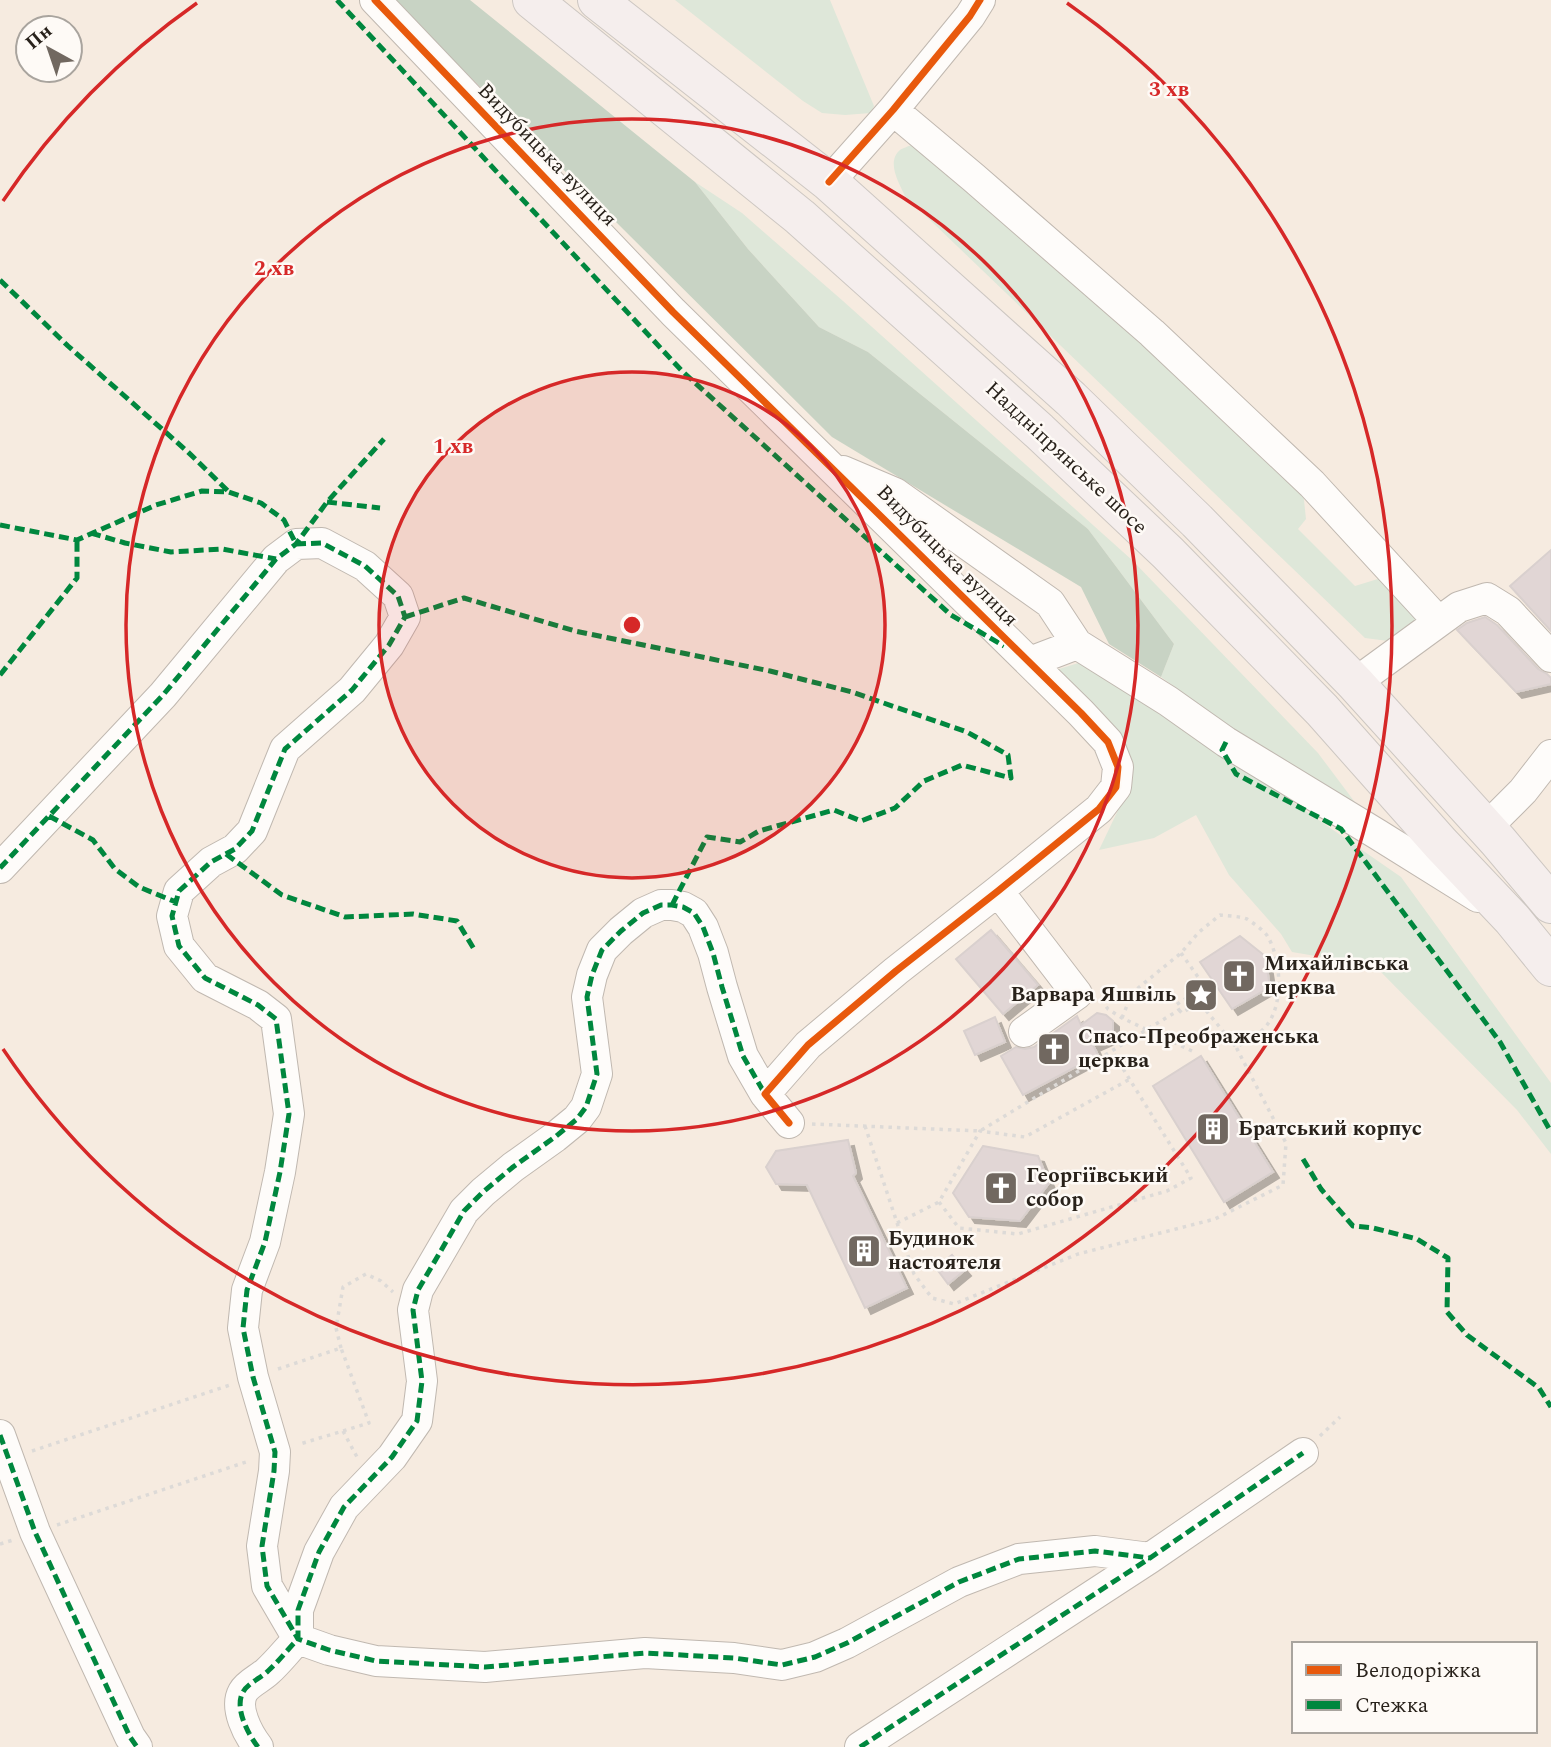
<svg xmlns="http://www.w3.org/2000/svg" width="1551" height="1747" font-family="Spectral,serif">
<style>
.green{fill:#dee7d9}
.forest{fill:#c8d3c4}
.building{fill:#e1d6d5;stroke:#d9d0ce;stroke-width:2;filter:url(#shadow)}
.lines{fill:none;stroke-linecap:round;stroke-linejoin:round}
.minor-casing{stroke:#c0b8b0;stroke-width:32}
.major-casing{stroke:#cdc7c2;stroke-width:40}
.path{stroke:#dddad7;stroke-width:3.5;stroke-dasharray:3.5 5;stroke-linecap:butt}
.minor{stroke:#fefcfa;stroke-width:30}
.major{stroke:#f5eeed;stroke-width:38}
.quiet{stroke:#00873e;stroke-width:5;stroke-dasharray:10 5;stroke-linecap:butt}
.cycleway-casing{stroke:#fefaf6;stroke-width:11}
.cycleway{stroke:#e8590c;stroke-width:7}
.ring{fill:none;stroke:#d62828;stroke-width:3.5}
.labels{text-anchor:middle;dominant-baseline:central;stroke-width:5;stroke-linejoin:round;paint-order:stroke}
.street-label{font-size:21px;fill:#29221b;stroke:#fefaf6}
.poi-label{font-size:21px;font-weight:bold;fill:#29221b;stroke:#fefaf6;text-anchor:start}
.centre{fill:#d62828;stroke:#fefaf6;stroke-width:3.5}
.ring-label{font-size:21px;text-anchor:middle;font-weight:bold;fill:#d62828;stroke:#fefaf6;stroke-width:5;stroke-linejoin:round;paint-order:stroke}
</style>
<defs>
<filter id="shadow"><feDropShadow dx="6" dy="6" stdDeviation="0" flood-color="#0004"/></filter>
</defs>
<rect width="100%" height="100%" fill="#f6ebe0"/>
<path class="green" d="M675,0H830L874,106L871,113L845,115L822,113L803,101Z
M912,145L984,199L1303,491L1306,519L1298,529L1355,586L1381,578L1418,619L1388,641L1365,638L905,196C899,183 886,162 900,150C901,149 911,145 912,145Z
M695,182L742,213L843,301L1132,560L1318,753L1360,809L1245,737L1161,677L1174,644L1088,529L868,352L819,327L748,249Z
M1088,660L1401,877L1551,1083V1154L1517,1110L1375,966L1292,952L1281,934L1229,875L1196,815L1154,838L1099,850L1132,781L1120,741L1062,684L1059,669Z"/>
<path class="forest" d="M395,0H470L695,182L748,249L819,327L868,352L1088,529L1174,644L1161,677L1109,644L1081,587L832,437L394,1Z"/>
<path class="building" d="M1551,550V631L1510,586Z
M1485,617L1497,625L1538,669L1547,674L1551,678V684L1516,692L1457,630L1467,623Z
M991,930L1038,985L1003,1014L956,959Z
M1240,936L1265,956L1270,987L1232,1009L1200,962Z
M1097,1013L1106,1015L1113,1021V1031L1109,1038L1093,1045L1098,1055L1023,1095L1001,1056L1016,1047L1025,1049L1034,1047L1077,1016L1081,1025Z
M995,1017L1005,1042L975,1055L964,1031Z
M1201,1056L1273,1172L1224,1202L1153,1086Z
M848,1140L856,1173L853,1176L907,1288L865,1308L807,1185L776,1184L766,1167L776,1151Z
M983,1146L1038,1156L1049,1183L1020,1221L969,1217L953,1193Z
M952,1255L965,1270L948,1284L936,1268Z"/>
<g class="lines">
<g class="minor-casing">
<path id="minor" d="M375,0L673,312L1081,713L1108,742L1118,767L1116,787L1099,809L998,891L896,971L808,1045L765,1094L789,1123
M893,110L974,178L1152,333L1312,484L1438,621
M829,182L893,110L970,16L980,0
M843,471L895,493L1050,603L1077,644
M1030,662L1077,644L1168,701L1226,742L1377,834L1478,897
M1355,683L1459,607L1487,598L1508,611L1551,657
M1485,829L1523,791L1551,755
M0,868L163,695L276,559L296,544L322,543L365,566L398,596L405,617L389,645L352,690L285,749L252,831L235,849L211,862L179,891L172,916L179,946L205,978L258,1005L276,1019L289,1114L280,1172L265,1242L247,1290L243,1328L253,1377L275,1452L274,1471L262,1546L267,1586L298,1639L329,1650L376,1661L485,1667L645,1653L734,1658L782,1665L815,1657L847,1643L959,1582L1019,1559L1095,1551L1150,1558
M998,891L1077,994L1024,1032
M0,1435L35,1532L130,1737L137,1747
M258,1747C248,1734 234,1708 243,1692C248,1683 261,1678 268,1671C279,1661 288,1649 298,1639V1610L319,1552L344,1507L392,1457L417,1421L422,1381L413,1310L418,1290L464,1211L483,1192L513,1167L555,1137L577,1119L586,1107L597,1074L587,997L592,975L602,950L621,931L643,913L661,905H672L683,907L694,913L703,927L713,953L722,987L743,1056L765,1094
M860,1747L1150,1558L1303,1453"/>
</g>
<g class="major-casing">
<path id="major" d="M532,0L800,217L1039,431L1168,553L1322,710L1441,844L1512,919L1551,967
M597,0L829,182L1071,399L1197,521L1355,683L1498,841L1551,904"/>
</g>
<path class="path" d="M1181,953L1208,991
M1101,1000L1108,1009L1122,1018L1192,1051
M1179,1010L1182,1013L1205,998L1202,995
M1122,1018L1132,993L1181,953L1199,932L1220,915C1228,916 1239,916 1247,919C1253,923 1264,930 1268,937C1281,960 1284,1003 1267,1025C1259,1035 1247,1042 1236,1047L1199,1002
M812,1124L980,1131L1179,1010L1176,1005L1198,990L1202,995L1216,986
M865,1126L914,1274L932,1298L954,1304L1078,1254L1215,1219L1283,1185L1286,1143L1236,1047
M939,1202L959,1228L1018,1234L1167,1191L1191,1178L1112,1051
M897,1223L939,1202L980,1131L1025,1137L1130,1079
M341,1348L336,1328L343,1287L366,1274L381,1281L393,1292
M278,1369L341,1348L369,1423L300,1444
M343,1431L357,1457
M1320,1436L1340,1417
M32,1451L230,1385
M57,1525L249,1461
M0,1544L13,1540"/>
<use href="#minor" class="minor"/>
<use href="#major" class="major"/>
<path class="quiet" d="M337,0L682,371L951,615L1004,646
M0,280L68,346L188,452L229,492
M327,502L380,508
M0,525L77,540L156,505L202,491L229,492L261,503L284,520L296,544
M91,533L125,543L171,552L222,549L276,559
M296,544L322,543L365,566L398,596L405,617L389,645L352,690L285,749L252,831L235,849L211,862L179,891L172,916L179,946L205,978L258,1005L276,1019L289,1114L280,1172L265,1242L247,1290L243,1328L253,1377L275,1452L274,1471L262,1546L267,1586L298,1639L329,1650L376,1661L485,1667L645,1653L734,1658L782,1665L815,1657L847,1643L959,1582L1019,1559L1095,1551L1150,1558
M405,617L464,598L575,631L770,671L852,692L967,732L1008,755L1011,778L962,765L924,781L895,808L861,821L834,810L759,831L740,842L707,837L672,905
M0,675L77,578V540
M1226,742L1222,750L1236,774L1341,829L1500,1042L1551,1132
M49,816L93,840L115,869L139,887L176,902
M226,854L282,895L345,917L413,914L457,921L474,949
M0,868L163,695L276,559L296,544L327,502L384,439
M1303,1159L1321,1189L1353,1226L1373,1228L1417,1239L1448,1258L1447,1312L1467,1335L1539,1388L1551,1407
M0,1435L35,1532L130,1737L137,1747
M258,1747C248,1734 234,1708 243,1692C248,1683 261,1678 268,1671C279,1661 288,1649 298,1639V1610L319,1552L344,1507L392,1457L417,1421L422,1381L413,1310L418,1290L464,1211L483,1192L513,1167L555,1137L577,1119L586,1107L597,1074L587,997L592,975L602,950L621,931L643,913L661,905H672L683,907L694,913L703,927L713,953L722,987L743,1056L765,1094
M860,1747L1150,1558L1303,1453"/>
<g class="cycleway-casing">
<path id="cycleway" d="M375,0L673,312L1081,713L1108,742L1118,767L1116,787L1099,809L998,891L896,971L808,1045L765,1094L789,1123
M829,182L893,110L970,16L980,0"/>
</g>
<use href="#cycleway" class="cycleway"/>
</g>
<circle cx="632" cy="625" r="253" fill="#d62828" fill-opacity=".12"/>
<g class="ring">
<circle cx="632" cy="625" r="253"/>
<circle cx="632" cy="625" r="506"/>
<path d="M3 201A759 759 0 0 1 197 3M1067 3A759 759 0 1 1 3 1049"/>
</g>
<defs>
<g id="church-square" transform="scale(1.75)"><rect x="-9" y="-9" width="18" height="18" rx="4" fill="#716860" stroke="#fefaf6"/><path d="M-1.2-6h2.4v3.5h3.3v2.4h-3.3V6h-2.4V-.1h-3.3v-2.4h3.3Z" fill="#fff"/></g>
<g id="sight-square" transform="scale(1.75)"><rect x="-9" y="-9" width="18" height="18" rx="4" fill="#716860" stroke="#fefaf6"/><path d="M0-6L1.8-2.2L6-1.7L2.9 1.2L3.7 5.4L0 3.3L-3.7 5.4L-2.9 1.2L-6-1.7L-1.8-2.2Z" fill="#fff"/></g>
<g id="building-square" transform="scale(1.75)"><rect x="-9" y="-9" width="18" height="18" rx="4" fill="#716860" stroke="#fefaf6"/><path d="M-4-6H4V6H1V3H-1V6H-4ZM-2.5-4.3h1.7v1.8h-1.7ZM.8-4.3h1.7v1.8H.8ZM-2.5-1h1.7V.8h-1.7ZM.8-1h1.7V.8H.8Z" fill="#fff"/></g>
</defs>
<g fill-rule="evenodd">
<use href="#church-square" x="1239" y="976"/>
<use href="#sight-square" x="1201" y="995"/>
<use href="#church-square" x="1054" y="1049"/>
<use href="#building-square" x="1213" y="1129"/>
<use href="#church-square" x="1001" y="1188"/>
<use href="#building-square" x="864" y="1251"/>
</g>
<g class="labels">
<g class="street-label">
<text transform="translate(547 155) rotate(46)">Видубицька вулиця</text>
<text transform="translate(1066 458) rotate(43)">Наддніпрянське шосе</text>
<text transform="translate(947 556) rotate(45)">Видубицька вулиця</text>
</g>
<g class="poi-label">
<text x="1264" y="964">Михайлівська<tspan x="1264" dy="24">церква</tspan></text>
<text x="1176" y="995" text-anchor="end">Варвара Яшвіль</text>
<text x="1078" y="1037">Спасо-Преображенська<tspan x="1078" dy="24">церква</tspan></text>
<text x="1238" y="1129">Братський корпус</text>
<text x="1026" y="1176">Георгіївський<tspan x="1026" dy="24">собор</tspan></text>
<text x="888" y="1239">Будинок<tspan x="888" dy="24">настоятеля</tspan></text>
</g>
</g>
<circle cx="632" cy="625" r="10" class="centre"/>
<g class="ring-label">
<text x="1169" y="96">3 хв</text>
<text x="274" y="275">2 хв</text>
<text x="453" y="453">1 хв</text>
</g>
<rect x="1292" y="1642" width="245" height="91" fill="#fefaf6" stroke="#a9a49e" stroke-width="2"/>
<rect x="1306" y="1665" width="35" height="10" fill="#e8590c" stroke="#a9a49e" stroke-width="2"/>
<text x="1355" y="1677" font-size="21" fill="#29221b">Велодоріжка</text>
<rect x="1306" y="1700" width="35" height="10" fill="#00873e" stroke="#a9a49e" stroke-width="2"/>
<text x="1355" y="1712" font-size="21" fill="#29221b">Стежка</text>
<g transform="translate(49 49) rotate(320)"><circle r="33" fill="#fefaf6" stroke="#a9a49e" stroke-width="2"/>
<path d="M0-5L12 26L0 18L-12 26Z" fill="#716860"/>
<text y="-10" font-size="19" font-weight="bold" text-anchor="middle" fill="#29221b">Пн</text>
</g>
</svg>
